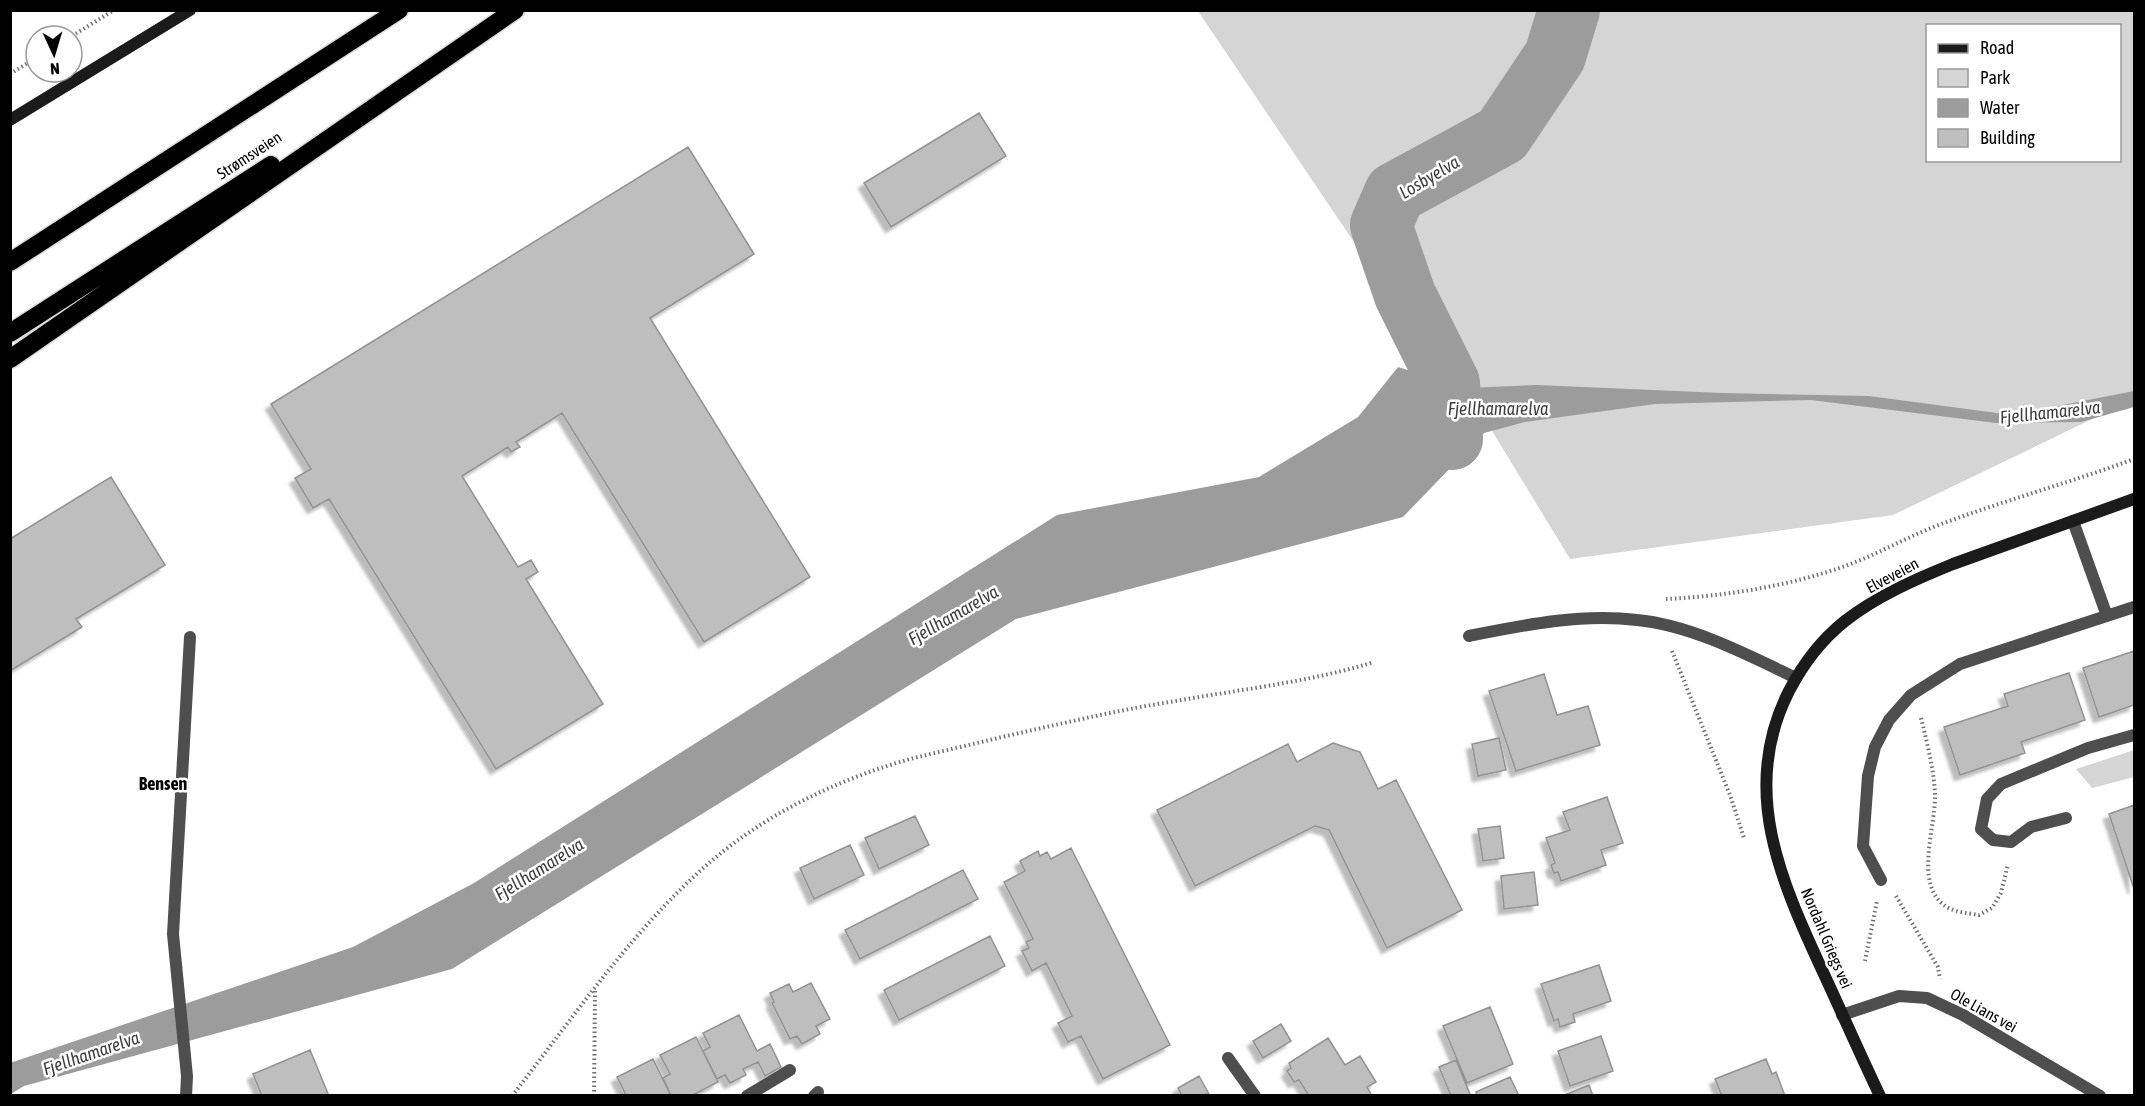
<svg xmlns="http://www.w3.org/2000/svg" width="2145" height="1106" font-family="'Asap Condensed',sans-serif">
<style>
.green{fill:#d5d5d5;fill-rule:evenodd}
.water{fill:#9c9c9c}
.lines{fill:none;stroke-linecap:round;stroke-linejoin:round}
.river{stroke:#9c9c9c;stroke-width:62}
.building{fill:#bebebe;stroke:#929292;stroke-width:1.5;filter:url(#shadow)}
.highway-casing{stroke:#dbdbdb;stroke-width:21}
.path{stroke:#707070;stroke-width:4;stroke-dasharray:1.5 3;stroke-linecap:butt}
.lane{stroke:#4e4e4e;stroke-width:12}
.street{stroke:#4e4e4e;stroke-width:12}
.secondary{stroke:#1b1b1b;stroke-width:12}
.highway{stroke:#000;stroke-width:18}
.labels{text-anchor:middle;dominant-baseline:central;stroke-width:5;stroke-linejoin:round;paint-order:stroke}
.street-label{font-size:16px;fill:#000;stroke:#fff}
.water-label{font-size:18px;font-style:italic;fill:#3d3d3d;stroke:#fff}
.neighbourhood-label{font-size:18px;font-weight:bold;fill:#000;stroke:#fff}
</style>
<defs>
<filter id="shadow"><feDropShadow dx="-5.5" dy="5.5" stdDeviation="1.5" flood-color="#0004"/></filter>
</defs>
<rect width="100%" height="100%" fill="#fff"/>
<path class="green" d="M1198,11H2134V399L1893,515L1570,559L1466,388L1449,383ZM1928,26H2120V160H1928Z
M2134,750V777L2092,788L2076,769Z"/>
<path class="water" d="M1398,367L1466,388L1537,385L1722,393L1869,396L2012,415L2134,391V407L2081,422L1996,423L1811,400L1655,404L1525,422L1484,433L1403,517L1016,619L452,969L24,1086L11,1094L10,1063L353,947L474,883L1057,515L1259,477L1358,417Z"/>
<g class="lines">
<path class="river" d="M1452,439L1449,383L1405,295L1381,225L1395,193L1502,135L1555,56L1569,10"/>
</g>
<path class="building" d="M979,113L1006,156L891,227L864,183Z
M688,147L754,254L650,318L810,577L704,642L562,413L516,442L520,447L511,452L508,447L462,476L518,567L531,560L538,572L526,579L603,704L496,769L329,499L313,508L295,478L311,469L271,404Z
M111,477L165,565L76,619L82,627L10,671V539Z
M2134,651V705L2099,717L2083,668Z
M2069,673L2085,720L2021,742L2025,753L1960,775L1944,727L2008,706L2004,694Z
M1544,674L1557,715L1588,706L1600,745L1516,771L1489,691Z
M1499,738L1506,770L1478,776L1472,744Z
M1333,743L1360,752L1378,789L1396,780L1462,910L1387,948L1329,830L1315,826L1195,886L1157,810L1288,744L1297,762Z
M1607,797L1623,843L1601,850L1606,865L1561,881L1558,872L1554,873L1551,865L1555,863L1546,838L1570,830L1563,812Z
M2134,805V889L2109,814Z
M915,816L929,845L879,869L865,838Z
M1500,826L1504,858L1483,861L1478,829Z
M850,845L864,875L814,899L800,868Z
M1071,848L1170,1045L1103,1079L1081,1036L1068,1042L1058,1023L1072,1016L1046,963L1032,971L1022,951L1029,948L1026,942L1033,939L1004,882L1025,871L1020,861L1038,851L1040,856L1047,852L1051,859Z
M963,870L978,899L860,959L845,930Z
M1534,872L1538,905L1504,909L1501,876Z
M990,936L1005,966L899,1020L884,990Z
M1599,965L1611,1001L1573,1014L1575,1022L1560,1027L1558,1019L1554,1021L1541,984Z
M811,983L830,1019L816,1026L820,1034L802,1044L797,1036L790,1039L772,1003L774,1002L770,993L789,984L793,992Z
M1490,1007L1513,1064L1467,1083L1443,1026Z
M739,1015L757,1051L770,1044L781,1067L765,1076L758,1062L743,1069L746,1075L730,1083L725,1075L717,1079L703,1051L710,1047L703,1033Z
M1281,1024L1291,1041L1263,1058L1253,1041Z
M1601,1036L1613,1071L1570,1086L1558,1051Z
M696,1037L718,1082L691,1096H671L663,1078L670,1074L660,1055Z
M1328,1038L1345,1065L1360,1056L1376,1082L1367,1087L1372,1096H1309L1299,1080L1294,1082L1287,1071L1291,1068L1289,1063Z
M310,1050L329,1096H262L253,1074Z
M653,1059L671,1096H624L626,1095L617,1077Z
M1766,1059L1772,1074L1776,1072L1785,1096H1722L1715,1079Z
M1456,1060L1470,1094L1466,1096H1451L1439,1067Z
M1199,1076L1209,1094L1182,1096L1178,1088Z
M1510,1077L1519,1096H1477L1476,1092Z
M1589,1085L1593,1096H1562Z"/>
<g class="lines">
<g class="highway-casing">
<path id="highway" d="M10,262L399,10
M10,333L271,165
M10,359L515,10"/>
</g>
<path class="path" d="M72,36L114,10
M10,74L36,58
M1666,599C1726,596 1789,586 1845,566C1876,555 1905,538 1936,526C2002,501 2069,483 2134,459
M1672,651L1730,795L1744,838
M1921,718C1927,743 1934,769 1935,795C1936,825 1914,883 1944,905C1952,912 1968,913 1979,915L1992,908L2001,893L2008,864
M1896,896L1938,967L1940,979
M1865,961L1877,901
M512,1096C573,1018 633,929 708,864C765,814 840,778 914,758C943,751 973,744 1002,737C1060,724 1117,710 1176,701C1242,689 1310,682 1374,662
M594,1096L595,991"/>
<path class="lane" d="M2073,521L2107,616
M1469,636C1524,625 1581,613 1637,620C1691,625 1748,655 1796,678
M2066,818L2031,827L2011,842L1993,840L1981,829L1987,799L2001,784L2088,748L2134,735
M1881,880L1863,846L1868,776L1875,747L1889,720L1911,695L1960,664L2134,607
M186,1096L187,1076L173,934L190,637
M747,1096L790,1070
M814,1096L818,1092"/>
<path class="street" d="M1842,1015L1899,996L1927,998L1963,1015L2100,1096
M1228,1058L1255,1096"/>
<path class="secondary" d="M10,120L190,10
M1880,1096C1860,1054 1842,1013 1823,972C1781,881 1739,789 1789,691C1803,664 1821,640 1845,621C1877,596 1916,579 1953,564L2134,499"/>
<use href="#highway" class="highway"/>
</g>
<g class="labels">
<g class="street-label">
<text transform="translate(249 155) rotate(-33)">Strømsveien</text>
<text transform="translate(1892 575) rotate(-28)">Elveveien</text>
<text transform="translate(1827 938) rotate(67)">Nordahl Griegs vei</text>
<text transform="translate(1984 1010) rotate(29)">Ole Lians vei</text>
</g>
<g class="water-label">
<text transform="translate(1429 177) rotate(-31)">Losbyelva</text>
<text x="1498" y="408">Fjellhamarelva</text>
<text transform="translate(2050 412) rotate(-6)">Fjellhamarelva</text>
<text transform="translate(953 615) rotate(-30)">Fjellhamarelva</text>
<text transform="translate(539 869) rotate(-32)">Fjellhamarelva</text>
<text transform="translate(91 1053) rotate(-19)">Fjellhamarelva</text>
</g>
<g class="neighbourhood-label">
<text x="163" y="783">Bensen</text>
</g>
</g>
<rect width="2145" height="1106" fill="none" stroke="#000000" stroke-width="24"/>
<rect x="1926" y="24" width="195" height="138" fill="#ffffff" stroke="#999999" stroke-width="1.5"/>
<rect x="1938" y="44" width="30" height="9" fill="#1b1b1b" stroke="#999999" stroke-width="1.5"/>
<text x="1980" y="54" font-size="18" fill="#000000">Road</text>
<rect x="1938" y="69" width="30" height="18" fill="#d5d5d5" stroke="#999999" stroke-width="1.5"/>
<text x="1980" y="84" font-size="18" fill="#000000">Park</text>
<rect x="1938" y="99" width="30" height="18" fill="#9c9c9c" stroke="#999999" stroke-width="1.5"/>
<text x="1980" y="114" font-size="18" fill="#000000">Water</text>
<rect x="1938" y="129" width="30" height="18" fill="#bebebe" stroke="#999999" stroke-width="1.5"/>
<text x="1980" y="144" font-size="18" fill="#000000">Building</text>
<g transform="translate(54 54) rotate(176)"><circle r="28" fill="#ffffff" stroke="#999999" stroke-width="1.5"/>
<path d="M0-4.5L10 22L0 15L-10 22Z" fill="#000000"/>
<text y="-9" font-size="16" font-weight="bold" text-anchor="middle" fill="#000000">N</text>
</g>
</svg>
